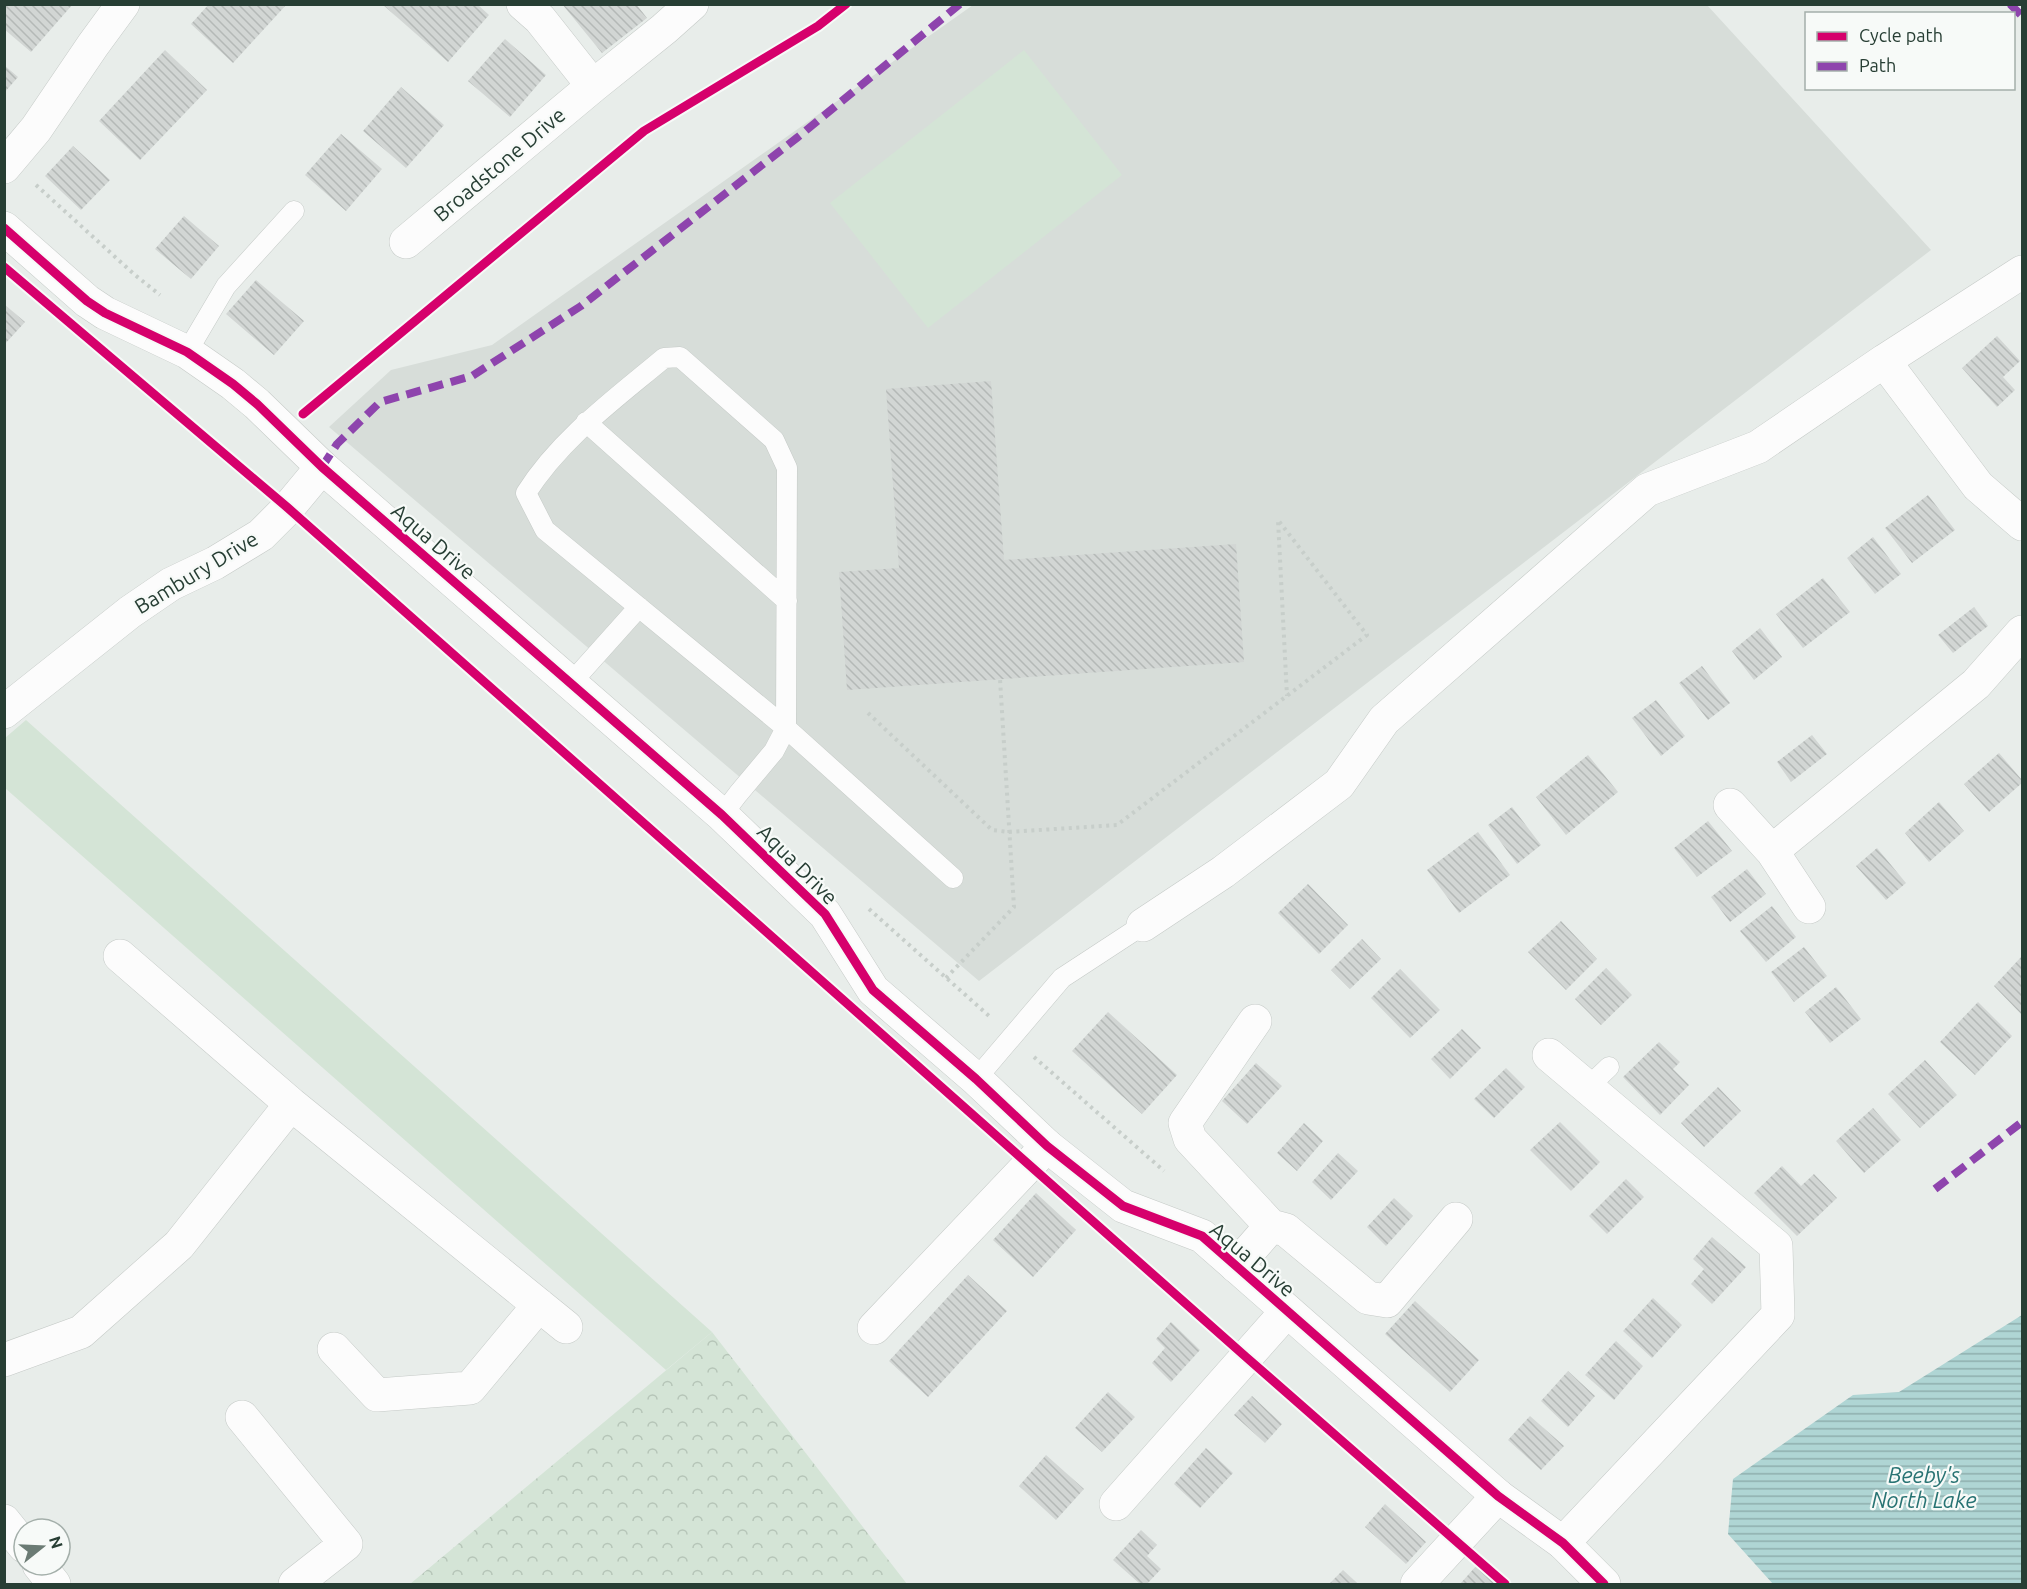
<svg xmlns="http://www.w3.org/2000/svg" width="2027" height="1589" font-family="Ubuntu,sans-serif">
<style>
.built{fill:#d7ddd9}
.green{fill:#d4e4d6}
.forest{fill:url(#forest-crowns)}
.water{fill:url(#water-rules)}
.building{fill:url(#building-back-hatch)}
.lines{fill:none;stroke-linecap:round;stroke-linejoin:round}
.service-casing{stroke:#c5cac7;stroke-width:21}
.minor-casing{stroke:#c5cac7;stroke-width:34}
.tertiary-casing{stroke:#c5cac7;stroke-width:34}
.path{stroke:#c7ceca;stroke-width:4;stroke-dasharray:3 4.5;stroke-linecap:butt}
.service{stroke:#fcfcfc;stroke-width:20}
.minor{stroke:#fcfcfc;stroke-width:33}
.tertiary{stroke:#fcfcfc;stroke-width:33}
.quiet{stroke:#8e44ad;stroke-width:8;stroke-dasharray:15 8;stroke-linecap:butt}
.cycleway-casing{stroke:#f7faf8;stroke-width:13}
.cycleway{stroke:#d6006c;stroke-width:9}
.labels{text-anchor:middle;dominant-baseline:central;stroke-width:4.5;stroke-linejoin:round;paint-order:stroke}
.street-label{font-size:21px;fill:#273e34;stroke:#f7faf8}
.water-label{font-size:22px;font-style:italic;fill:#287373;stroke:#f7faf8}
</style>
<defs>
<pattern id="forest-crowns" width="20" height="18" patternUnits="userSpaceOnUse" patternTransform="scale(1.5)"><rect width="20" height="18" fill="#d4e4d6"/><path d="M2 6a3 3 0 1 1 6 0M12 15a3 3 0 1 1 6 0" fill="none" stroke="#b6c5b8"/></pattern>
<pattern id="water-rules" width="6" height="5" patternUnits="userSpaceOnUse" patternTransform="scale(1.5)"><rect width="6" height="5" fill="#afd5d4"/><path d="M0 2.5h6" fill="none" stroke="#8eaead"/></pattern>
<pattern id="building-back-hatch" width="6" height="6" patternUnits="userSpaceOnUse" patternTransform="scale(1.5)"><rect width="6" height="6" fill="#d2d6d4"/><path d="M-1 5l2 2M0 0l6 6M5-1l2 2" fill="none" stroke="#b4b9b7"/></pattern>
</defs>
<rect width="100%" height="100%" fill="#e8edea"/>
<path class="built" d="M973,5H1707L1931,250L979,981L329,427L391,370L492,345Z"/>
<path class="green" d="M1024,50L1122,175L928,328L830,203Z
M26,720L712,1332L666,1370L5,788V738Z"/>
<path class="forest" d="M712,1332L907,1584H410Z"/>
<path class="water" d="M2022,1315V1584H1773L1728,1534L1733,1479L1853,1395L1899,1392Z"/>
<path class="building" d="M4,4H73L31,52L4,29Z
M209,4H287L233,63L191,24Z
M382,4H477L489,15L448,62Z
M562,4H636L647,18L602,53Z
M505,39L546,75L510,117L468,81Z
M165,50L207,90L140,160L99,121Z
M4,65L18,77L4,93Z
M401,87L444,125L406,168L363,131Z
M341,134L382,169L346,211L305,175Z
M73,146L110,180L81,210L45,176Z
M184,216L219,246L191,279L155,249Z
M256,280L304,321L274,355L226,314Z
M4,304L25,322L4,345Z
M1997,336L2020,361L2003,377L2015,390L1997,407L1962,368Z
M991,381L1004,560L1236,544L1244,662L847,690L839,572L899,568L886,389Z
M1928,495L1955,530L1912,563L1885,528Z
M1873,537L1901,574L1875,594L1847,558Z
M1823,578L1850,612L1803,648L1776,614Z
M1974,607L1988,626L1953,653L1938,635Z
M1760,628L1782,657L1754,680L1732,651Z
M1702,666L1730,703L1708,720L1679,683Z
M1656,700L1685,736L1661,756L1632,718Z
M1812,735L1827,754L1791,782L1777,762Z
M1999,753L2022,780V783L1989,812L1964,784Z
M1588,755L1618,792L1566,835L1536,797Z
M1939,802L1964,831L1929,862L1905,833Z
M1512,807L1541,845L1517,864L1488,825Z
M1708,821L1732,851L1697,877L1674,848Z
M1478,832L1510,875L1459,913L1427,870Z
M1877,848L1906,883L1886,900L1856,866Z
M1747,869L1766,894L1730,922L1711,897Z
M1308,884L1348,925L1319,954L1278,913Z
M1772,906L1796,937L1766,962L1740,931Z
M1561,921L1597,959L1566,990L1528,952Z
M1362,939L1381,959L1350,989L1331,970Z
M1804,947L1827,976L1794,1002L1771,972Z
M2022,956V1015L1994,986Z
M1606,968L1632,995L1601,1025L1575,999Z
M1400,969L1440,1010L1410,1038L1371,998Z
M1836,987L1861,1019L1830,1043L1805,1012Z
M1978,1002L2012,1036L1975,1075L1940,1042Z
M1108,1012L1177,1075L1142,1114L1072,1051Z
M1462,1029L1481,1048L1450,1079L1431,1059Z
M1659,1042L1680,1062L1673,1069L1689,1085L1660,1115L1623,1077Z
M1925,1060L1957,1095L1920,1128L1888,1094Z
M1256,1063L1282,1086L1247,1124L1222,1101Z
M1506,1068L1525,1087L1494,1118L1474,1099Z
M1718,1087L1741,1111L1704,1147L1681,1123Z
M1873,1108L1901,1140L1864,1173L1836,1141Z
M1560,1122L1600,1162L1571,1191L1530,1150Z
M1304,1123L1323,1141L1297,1171L1277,1153Z
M1338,1153L1358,1171L1331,1200L1312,1182Z
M1782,1166L1801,1186L1814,1174L1837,1198L1797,1236L1754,1193Z
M1626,1179L1644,1197L1607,1234L1589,1216Z
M1036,1193L1076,1230L1033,1277L993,1240Z
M1394,1198L1413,1216L1386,1246L1367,1227Z
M1712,1237L1746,1267L1712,1304L1691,1284L1704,1269L1693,1259Z
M968,1275L1007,1311L928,1397L889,1361Z
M1653,1298L1682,1325L1652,1358L1623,1331Z
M1415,1301L1479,1360L1450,1392L1385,1334Z
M1171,1322L1200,1350L1171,1382L1152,1363L1165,1348L1156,1339Z
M1616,1341L1643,1366L1614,1400L1585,1375Z
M1568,1371L1595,1396L1568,1427L1541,1401Z
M1108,1392L1135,1417L1102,1452L1075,1428Z
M1252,1396L1282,1424L1265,1443L1234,1415Z
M1530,1416L1564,1446L1541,1470L1508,1440Z
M1206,1448L1233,1473L1200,1508L1174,1484Z
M1046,1455L1084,1489L1056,1520L1019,1486Z
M1385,1504L1426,1542L1406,1564L1365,1527Z
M1141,1530L1157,1545L1147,1556L1161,1569L1147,1584H1140L1113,1560Z
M1477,1565L1499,1584H1460Z
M1343,1570L1358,1584H1329Z"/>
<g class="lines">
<g class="service-casing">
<path id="service" d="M187,352L226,286L294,211
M586,422L787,601
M571,683L639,607
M722,815L738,794L774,751L786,728L787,468L774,440L680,357L664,358C615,399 561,438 526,493L545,530L786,728L953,878
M976,1079L1062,978L1143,925
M1588,1087L1609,1067"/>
</g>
<g class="minor-casing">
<path id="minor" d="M523,4L540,19L593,86
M4,167L36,129L93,45L123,4
M406,242L593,86L664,29L692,4
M1884,361L1978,486L2022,524
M4,712L130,612L171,584L215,563L261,535L288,508L322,467
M1730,805L1772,851L1809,907
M1772,851L1976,684L2022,632
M1143,925L1223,872L1339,784L1384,720L1647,490L1758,447L1884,361L2022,272
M1255,1021L1185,1123L1190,1139L1271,1226
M1549,1055L1776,1246L1778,1315L1563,1543
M291,1104L566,1327
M1236,1266L1271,1226L1286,1230L1368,1298L1387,1301L1456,1219
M874,1328L1047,1146
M334,1349L377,1395L470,1388L539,1305
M4,1360L81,1332L179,1245L291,1104L120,956
M242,1417L346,1544L295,1584
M1116,1504L1287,1311
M4,1521L24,1546
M39,1565L54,1584
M1417,1584L1498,1496"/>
</g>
<g class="tertiary-casing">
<path id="tertiary" d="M4,228L87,301L105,313L187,352L233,384L257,404L322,467L722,815L825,914L873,990L976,1079L1047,1146L1123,1206L1202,1236L1498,1496L1563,1543L1604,1584"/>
</g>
<path class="path" d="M36,185L135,275L160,295
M868,713L992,830L1009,832L1117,825L1367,635L1278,520L1287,696
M869,909L989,1016
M946,978L1014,907L1000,679
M1034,1057L1164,1171"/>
<use href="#service" class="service"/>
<use href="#minor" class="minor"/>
<use href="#tertiary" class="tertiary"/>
<path class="quiet" d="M2010,4L2022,16
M322,467L337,444L380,402L472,376L581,306L798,137L960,4
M1935,1189L2022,1122"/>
<g class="cycleway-casing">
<path id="cycleway" d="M4,228L87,301L105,313L187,352L233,384L257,404L322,467L722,815L825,914L873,990L976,1079L1047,1146L1123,1206L1202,1236L1498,1496L1563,1543L1604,1584
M4,267L288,508L1246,1357L1505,1584
M303,414L644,131L818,26L846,4"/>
</g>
<use href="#cycleway" class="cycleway"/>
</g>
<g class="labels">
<g class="street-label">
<text transform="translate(499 164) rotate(-40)">Broadstone Drive</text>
<text transform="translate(434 541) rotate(41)">Aqua Drive</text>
<text transform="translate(196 572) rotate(-31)">Bambury Drive</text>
<text transform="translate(798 864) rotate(45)">Aqua Drive</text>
<text transform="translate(1253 1259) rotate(40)">Aqua Drive</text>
</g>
<g class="water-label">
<text x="1924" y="1474">Beeby's<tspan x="1924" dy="25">North Lake</tspan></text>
</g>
</g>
<rect width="2027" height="1589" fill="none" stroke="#273e34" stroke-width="12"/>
<rect x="1805" y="12" width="210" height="78" fill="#f7faf8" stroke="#a4afaa" stroke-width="1.5"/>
<rect x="1817" y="32" width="30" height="9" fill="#d6006c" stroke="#a4afaa" stroke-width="1.5"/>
<text x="1859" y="42" font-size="18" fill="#273e34">Cycle path</text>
<rect x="1817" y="62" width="30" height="9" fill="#8e44ad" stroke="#a4afaa" stroke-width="1.5"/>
<text x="1859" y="72" font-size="18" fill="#273e34">Path</text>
<g transform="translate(42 1547) rotate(72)"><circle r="28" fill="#f7faf8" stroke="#a4afaa" stroke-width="1.5"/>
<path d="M0-4.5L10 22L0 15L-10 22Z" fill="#6b7b74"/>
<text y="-9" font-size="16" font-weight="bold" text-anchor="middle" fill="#273e34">N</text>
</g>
</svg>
